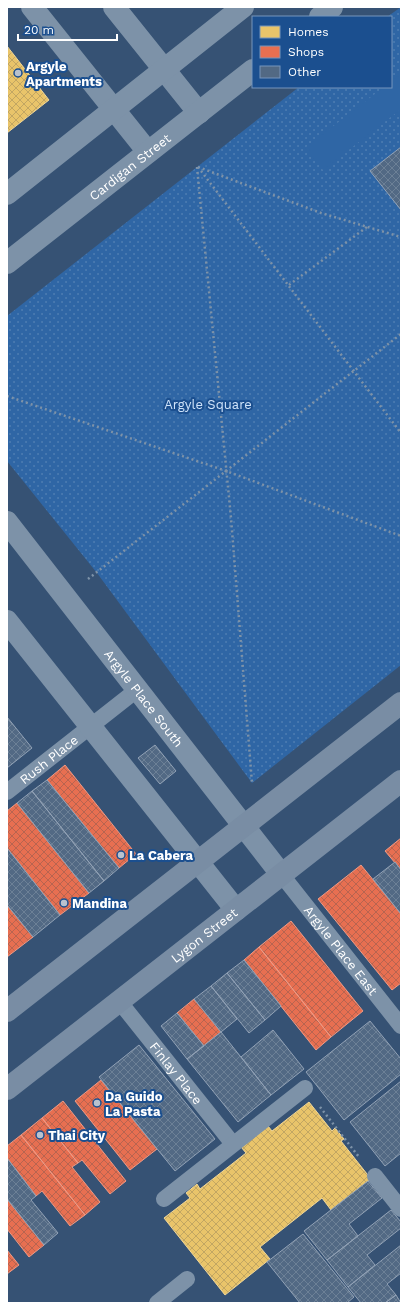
<svg xmlns="http://www.w3.org/2000/svg" width="408" height="1310" font-family="'Work Sans',sans-serif">
<style>
.park{fill:url(#park-dots)}
.pitch{fill:#2f66a5}
.homes{fill:url(#homes-cross-hatch);stroke:#f0d697}
.shops{fill:url(#shops-cross-hatch);stroke:#ee9a85}
.building{fill:url(#building-cross-hatch);stroke:#92a2b6}
.lines{fill:none;stroke-linecap:round;stroke-linejoin:round}
.path{stroke:#7d92a8;stroke-width:2.5;stroke-dasharray:2 3;stroke-linecap:butt}
.lane{stroke:#7d92a8;stroke-width:16}
.street{stroke:#7d92a8;stroke-width:22}
.secondary{stroke:#798da4;stroke-width:22}
.poi-dot{fill:#b9c2ce;stroke:#1b4f8f;stroke-width:1.5}
.labels{text-anchor:middle;dominant-baseline:central;stroke-width:4;stroke-linejoin:round;paint-order:stroke}
.poi-label{font-size:13px;font-weight:bold;fill:#fff;stroke:#1b4f8f;text-anchor:start}
.street-label{font-size:13px;fill:#fff;stroke:#1b4f8f}
.park-label{font-size:13px;fill:#cfe3fa;stroke:#1b4f8f}
</style>
<defs>
<pattern id="park-dots" width="8" height="8" patternUnits="userSpaceOnUse"><rect width="8" height="8" fill="#2f66a5"/><path d="M2 2h.1M6 6h.1" fill="none" stroke="#4e7db2" stroke-width="1.8" stroke-linecap="round"/></pattern>
<pattern id="homes-cross-hatch" width="8" height="8" patternUnits="userSpaceOnUse"><rect width="8" height="8" fill="#e9c46a"/><path d="M0 0l8 8M0 8l8-8" fill="none" stroke="#c2a662"/></pattern>
<pattern id="shops-cross-hatch" width="8" height="8" patternUnits="userSpaceOnUse"><rect width="8" height="8" fill="#e76f51"/><path d="M0 0l8 8M0 8l8-8" fill="none" stroke="#b86450"/></pattern>
<pattern id="building-cross-hatch" width="8" height="8" patternUnits="userSpaceOnUse"><rect width="8" height="8" fill="#526984"/><path d="M0 0l8 8M0 8l8-8" fill="none" stroke="#6c8096"/></pattern>
</defs>
<rect width="100%" height="100%" fill="#365274"/>
<path class="park" d="M401,7V665L252,783L97,573L7,461V316L299,87H391V17H387Z"/>
<path class="pitch" d="M401,74V109L323,170L305,148L384,87H391V81Z"/>
<path class="homes" d="M7,46L49,100L7,133Z
M309,1102L332,1131L335,1128L344,1139L341,1141L371,1179L331,1210L322,1198L260,1247L270,1259L225,1295L164,1218L190,1198L186,1193L197,1184L200,1189L246,1153L241,1147L268,1126L272,1131Z"/>
<path class="shops" d="M65,765L136,854L119,868L47,780Z
M17,803L89,893L60,915L7,848V811Z
M401,838V870L385,851Z
M361,865L401,914V983L392,990L318,899Z
M7,905L33,937L7,957Z
M291,921L363,1011L331,1037L259,947Z
M259,947L331,1037L316,1050L244,960Z
M194,999L221,1032L204,1046L177,1013Z
M101,1080L157,1149L130,1170L75,1101Z
M63,1101L126,1181L110,1194L82,1160L78,1163L42,1118Z
M42,1118L78,1163L72,1167L100,1202L85,1215L21,1135Z
M21,1135L85,1215L70,1226L42,1191L36,1196L7,1158V1146Z
M7,1199L44,1245L29,1257L7,1229Z
M7,1250L19,1265L7,1274Z"/>
<path class="building" d="M401,147V210L370,171Z
M7,717L32,748L7,768Z
M155,745L176,771L160,784L138,758Z
M47,780L119,868L104,881L32,791Z
M32,791L104,881L89,893L17,803Z
M7,848L60,915L33,937L7,905Z
M395,862L401,870V914L373,879Z
M244,960L281,1006L265,1020L227,973Z
M227,973L265,1020L249,1033L211,986Z
M211,986L237,1019L221,1032L194,999Z
M177,1013L204,1046L187,1059L161,1026Z
M370,1021L401,1059V1074L344,1120L306,1072Z
M273,1030L304,1069L271,1095L241,1057Z
M221,1032L271,1095L238,1122L187,1059Z
M139,1045L215,1139L175,1171L99,1077Z
M401,1081V1153L385,1166L350,1122Z
M7,1158L36,1196L31,1200L58,1233L44,1245L7,1199Z
M368,1181L382,1198L349,1224L358,1236L327,1260L304,1231Z
M391,1210L401,1222V1228L367,1255L375,1265L348,1287L327,1260Z
M303,1234L354,1297L347,1303H300L267,1262Z
M401,1245V1273L387,1284L396,1295L385,1303H361L348,1287Z
M396,1295L401,1303H385Z"/>
<g class="lines">
<path class="path" d="M197,167L231,518L252,783
M198,167L401,433
M198,167L321,213L401,237
M289,285L367,227
M7,396L226,471L401,536
M88,579L401,334
M320,1107L359,1157"/>
<g class="lane">
<path id="s1" d="M7,792L138,689"/>
<path id="s2" d="M281,874L401,1026"/>
<path id="s3" d="M119,1001L233,1144"/>
<path d="M375,1176L401,1209"/>
<path d="M164,1199L305,1088"/>
<path d="M157,1303L187,1279"/>
</g>
<g class="street">
<path d="M32,7L148,152"/>
<path d="M114,7L199,113"/>
<path d="M320,17L332,7"/>
<path d="M7,194L243,7"/>
<path id="s4" d="M7,263L253,70"/>
<path id="s5" d="M7,522L281,874"/>
<path d="M7,621L236,910"/>
</g>
<g class="secondary">
<path d="M7,1011L401,703"/>
<path id="s6" d="M7,1089L401,781"/>
</g>
</g>
<g class="poi-dot">
<circle cx="18" cy="73" r="4"/>
<circle cx="121" cy="855" r="4"/>
<circle cx="64" cy="903" r="4"/>
<circle cx="97" cy="1103" r="4"/>
<circle cx="40" cy="1135" r="4"/>
</g>
<g class="labels">
<g class="poi-label">
<text x="26" y="66">Argyle<tspan x="26" dy="15">Apartments</tspan></text>
<text x="129" y="855">La Cabera</text>
<text x="72" y="903">Mandina</text>
<text x="105" y="1096">Da Guido<tspan x="105" dy="15">La Pasta</tspan></text>
<text x="48" y="1135">Thai City</text>
</g>
<g class="street-label">
<text stroke="none"><textPath href="#s4" startOffset="156">Cardigan Street</textPath></text>
<text stroke="none"><textPath href="#s5" startOffset="223">Argyle Place South</textPath></text>
<text stroke="none"><textPath href="#s1" startOffset="53">Rush Place</textPath></text>
<text stroke="none"><textPath href="#s6" startOffset="250">Lygon Street</textPath></text>
<text stroke="none"><textPath href="#s2" startOffset="97">Argyle Place East</textPath></text>
<text stroke="none"><textPath href="#s3" startOffset="92">Finlay Place</textPath></text>
</g>
<g class="park-label">
<text x="208" y="404">Argyle Square</text>
</g>
</g>
<rect width="408" height="1310" fill="none" stroke="#ffffff" stroke-width="16"/>
<rect x="252" y="16" width="140" height="72" fill="#1b4f8f" stroke="#7695bc"/>
<rect x="260" y="26" width="20" height="12" fill="#e9c46a" stroke="#7695bc"/>
<text x="288" y="36" font-size="12" fill="#ffffff">Homes</text>
<rect x="260" y="46" width="20" height="12" fill="#e76f51" stroke="#7695bc"/>
<text x="288" y="56" font-size="12" fill="#ffffff">Shops</text>
<rect x="260" y="66" width="20" height="12" fill="#526984" stroke="#7695bc"/>
<text x="288" y="76" font-size="12" fill="#ffffff">Other</text>
<path d="M18 34v6h99v-6" fill="none" stroke="#ffffff" stroke-width="2"/>
<text x="24" y="34" font-size="12" fill="#ffffff" stroke="#1b4f8f" stroke-width="3" paint-order="stroke">20 m</text>
</svg>
